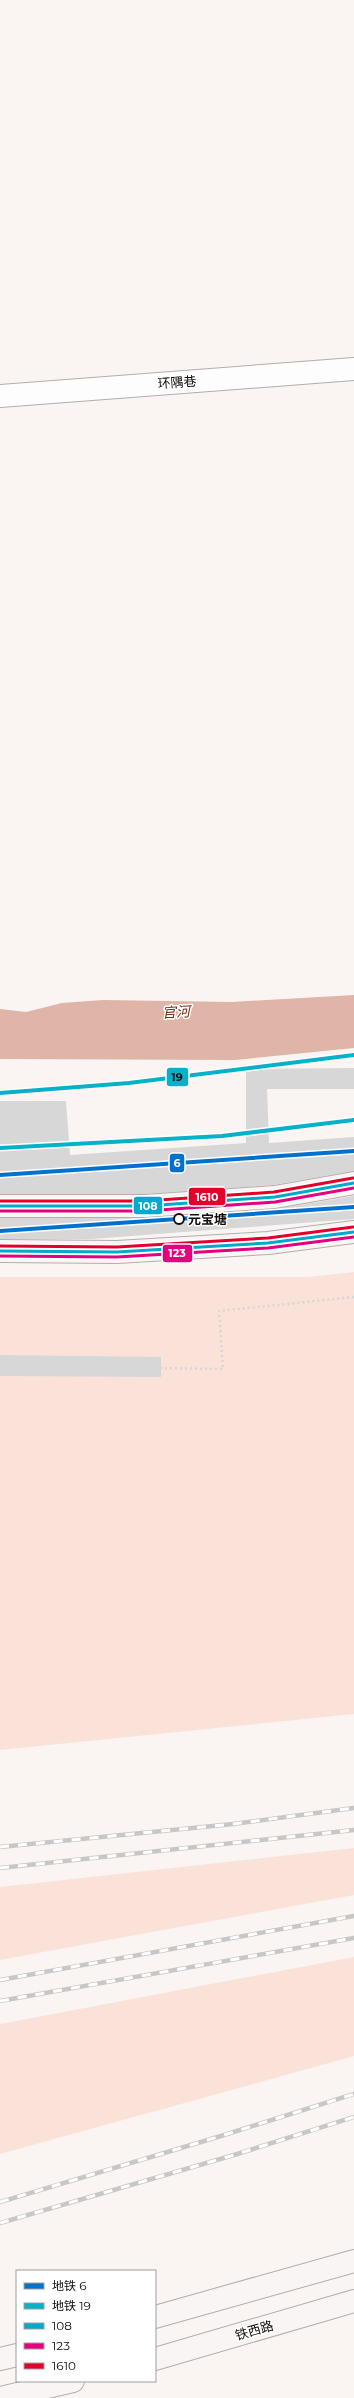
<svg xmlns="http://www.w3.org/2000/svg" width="354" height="2398" font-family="Montserrat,'Noto Sans SC',sans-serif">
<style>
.green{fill:#fbe2d9}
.water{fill:#deb5a6}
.building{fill:#d6d7d6}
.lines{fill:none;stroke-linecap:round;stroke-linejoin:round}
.minor-casing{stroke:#b3adab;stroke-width:24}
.secondary-casing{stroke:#b3adab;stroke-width:24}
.path{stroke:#d7d5d5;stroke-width:2.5;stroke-dasharray:2 3;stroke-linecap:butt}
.minor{stroke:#fefdfd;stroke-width:22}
.secondary{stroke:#f8f5f4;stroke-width:22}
.rail-casing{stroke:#c9c7c6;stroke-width:4.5}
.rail{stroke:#fff;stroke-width:3;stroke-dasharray:9;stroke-linecap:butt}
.bus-1-casing{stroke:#fff;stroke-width:6}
.bus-2-casing{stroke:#fff;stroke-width:6}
.bus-3-casing{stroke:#fff;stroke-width:6}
.bus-1{stroke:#00a9ce;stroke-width:3}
.bus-2{stroke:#e5007d;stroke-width:3}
.bus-3{stroke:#e4002b;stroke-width:3}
.metro-1-casing{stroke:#fff;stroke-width:7}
.metro-2-casing{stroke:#fff;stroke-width:7}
.metro-1{stroke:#0072ce;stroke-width:4}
.metro-2{stroke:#06b1c9;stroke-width:4}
.stop-dot{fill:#fff;stroke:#110b09;stroke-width:2}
.labels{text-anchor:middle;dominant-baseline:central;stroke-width:3;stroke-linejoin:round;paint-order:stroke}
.street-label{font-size:13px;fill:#110b09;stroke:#fff}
.stop-label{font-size:13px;font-weight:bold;fill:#110b09;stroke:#fff;text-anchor:start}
.water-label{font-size:14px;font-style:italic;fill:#6f2b10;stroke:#fff}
.line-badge{stroke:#fff;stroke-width:1.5}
.badge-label{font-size:11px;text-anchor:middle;font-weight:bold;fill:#fff}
.pale-badge-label{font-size:11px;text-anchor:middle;font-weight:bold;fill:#111}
</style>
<rect width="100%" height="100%" fill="#faf4f2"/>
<path class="green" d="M354,1272V1714L0,1750V1277H308Z
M354,1848V1895L0,1960V1887Z
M354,1957V2056L0,2154V2024Z"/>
<path class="water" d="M354,995V1048L235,1060L0,1059V1009L26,1012L62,1003L103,1000L232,1002Z"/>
<path class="building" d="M354,1068V1089H267L269,1143L354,1137V1171L273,1185L145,1194H0V1101H66L70,1155L246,1143V1069Z
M354,1196V1219L92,1239H0V1218H146L276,1209Z
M0,1355L161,1357V1377L0,1376Z"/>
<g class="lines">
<g class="minor-casing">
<path id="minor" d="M0,396L354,369"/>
</g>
<g class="secondary-casing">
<path id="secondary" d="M0,1206H145L275,1197L354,1183
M0,1251L117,1252L268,1243L354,1232
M155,2317L354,2261
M0,2359L17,2355
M155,2359L354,2301
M0,2398L73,2381"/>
</g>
<path class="path" d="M0,1112H53
M0,1366L223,1369L219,1311L354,1297"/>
<use href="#minor" class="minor"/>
<use href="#secondary" class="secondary"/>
<g class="rail-casing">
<path id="rail" d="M0,1847L233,1824L354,1808
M0,1868L354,1830
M0,1980L354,1916
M0,2001L354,1938
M0,2202L221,2136L354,2094
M0,2223L234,2155L354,2117"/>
</g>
<use href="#rail" class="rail"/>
<g class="bus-1-casing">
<path id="bus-1" d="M0,1206H145L275,1197L354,1183
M0,1251L117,1252L268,1243L354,1232"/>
</g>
<g class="bus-2-casing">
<path id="bus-2" d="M0,1211H145L275,1202L354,1188
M0,1256L117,1257L268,1248L354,1237"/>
</g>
<g class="bus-3-casing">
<path id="bus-3" d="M0,1201H145L274,1192L353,1178
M0,1246L117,1247L268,1238L353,1227"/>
</g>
<use href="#bus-1" class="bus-1"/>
<use href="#bus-2" class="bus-2"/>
<use href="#bus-3" class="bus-3"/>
<g class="metro-1-casing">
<path id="metro-1" d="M0,1175L354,1151
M0,1231L354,1207"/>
</g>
<g class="metro-2-casing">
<path id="metro-2" d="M0,1093L129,1083L354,1055
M0,1148L222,1136L354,1120"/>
</g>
<use href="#metro-1" class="metro-1"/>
<use href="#metro-2" class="metro-2"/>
</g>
<circle class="stop-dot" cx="179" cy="1219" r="5"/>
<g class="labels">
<g class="street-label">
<text transform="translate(177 382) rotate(-4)">环隅巷</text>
<text transform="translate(254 2330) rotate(-16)">铁西路</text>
</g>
<g class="stop-label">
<text x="188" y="1219">元宝塘</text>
</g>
<g class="water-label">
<text transform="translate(176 1012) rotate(-3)">官河</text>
</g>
</g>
<g class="line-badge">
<rect x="166" y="1067" width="23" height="20" rx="4" fill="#06b1c9"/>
<rect x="169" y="1153" width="16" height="20" rx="4" fill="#0072ce"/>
<rect x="188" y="1187" width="38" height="19" rx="4" fill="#e4002b"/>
<rect x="133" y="1196" width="30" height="19" rx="4" fill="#00a9ce"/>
<rect x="162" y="1244" width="31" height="19" rx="4" fill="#e5007d"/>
</g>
<g class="badge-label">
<text x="177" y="1167">6</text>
<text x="207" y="1201">1610</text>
<text x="148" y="1210">108</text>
<text x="177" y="1257">123</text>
</g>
<g class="pale-badge-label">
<text x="177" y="1081">19</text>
</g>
<rect x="16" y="2270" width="140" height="112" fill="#ffffff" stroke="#a09d9d"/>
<rect x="24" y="2283" width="20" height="6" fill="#0072ce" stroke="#a09d9d"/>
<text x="52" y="2290" font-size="12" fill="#110b09">地铁 6</text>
<rect x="24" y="2303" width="20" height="6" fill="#06b1c9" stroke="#a09d9d"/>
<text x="52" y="2310" font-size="12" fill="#110b09">地铁 19</text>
<rect x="24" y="2323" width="20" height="6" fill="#00a9ce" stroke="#a09d9d"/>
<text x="52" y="2330" font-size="12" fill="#110b09">108</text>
<rect x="24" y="2343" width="20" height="6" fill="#e5007d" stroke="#a09d9d"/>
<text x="52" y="2350" font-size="12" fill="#110b09">123</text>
<rect x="24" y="2363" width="20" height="6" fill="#e4002b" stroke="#a09d9d"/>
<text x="52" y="2370" font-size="12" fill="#110b09">1610</text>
</svg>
